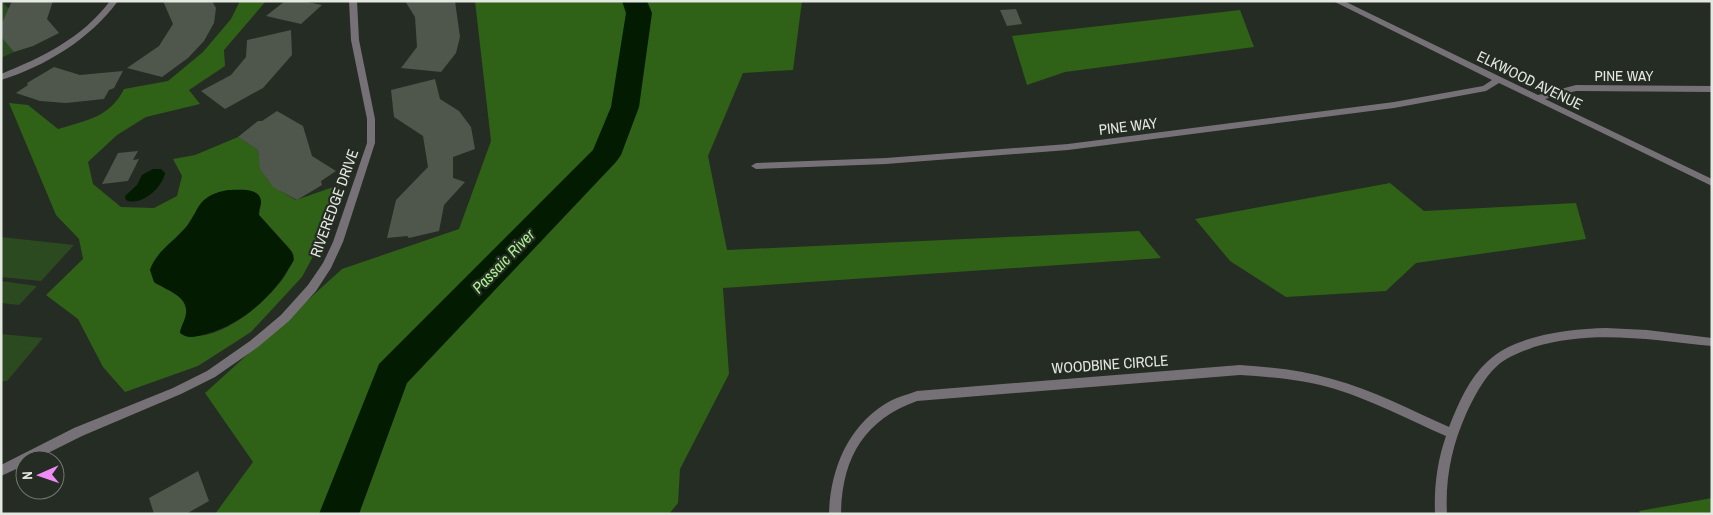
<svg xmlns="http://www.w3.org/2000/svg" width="1713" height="515" font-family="'Archivo Narrow',sans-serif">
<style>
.green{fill:#2c4a20}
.forest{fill:#2f6117;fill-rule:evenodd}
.water{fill:#031b00}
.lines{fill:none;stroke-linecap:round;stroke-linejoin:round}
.river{fill:#031b00;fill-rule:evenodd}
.building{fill:#4f574c}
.street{fill:#767176;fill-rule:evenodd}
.labels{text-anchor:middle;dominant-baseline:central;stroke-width:4.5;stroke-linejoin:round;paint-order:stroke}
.street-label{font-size:15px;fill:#e3e8e1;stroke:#252c23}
.water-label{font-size:16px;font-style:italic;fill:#abf290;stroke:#252c23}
</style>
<rect width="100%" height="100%" fill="#252c23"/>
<path class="green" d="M1,1L9,9C0,29 0,35 14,52L1,58Z
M1,237L74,245L41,281L1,277Z
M1,281L37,286L19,305L1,303Z
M1,334L43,338L7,381H1Z"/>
<path class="forest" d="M240,1H266L224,50L225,66L189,90L200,104L146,117L117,135L88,162L93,184L121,207L154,208L177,196L182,176L173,159L195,155L238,137L258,150C262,181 270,185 296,200L339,185L318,247L302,277L251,332L198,366L125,392L103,367L78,319L46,295L83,259L79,239L56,215L9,103L28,105L58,129C87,120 109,118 124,89L168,81L203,52L231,19ZM229,190H246L261,203L259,215L289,248L294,256C290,264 287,274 282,280C264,303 230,333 199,336C193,336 186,334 180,333C181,326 185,321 186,314C189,296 166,290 154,282L161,253L187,226L193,216L217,193Z
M475,1H802L793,70L743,73L708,156L727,250L1139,231L1161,258L723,288L729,374L680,469L678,503L669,514H215L253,462L205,393L342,269L459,229L491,141Z
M1240,10L1254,47L1065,72L1027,85L1012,36Z
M1390,183L1424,211L1576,203L1586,239L1416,263L1386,291L1286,297L1230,261L1195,219Z
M1712,498V514H1641L1639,511Z"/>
<path class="water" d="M153,169H161L165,173C162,188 141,207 126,200L125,196L137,185L142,175Z
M229,190C239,190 262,187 261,203C260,208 258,210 259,215L292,252L294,260C274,295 246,322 206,334C197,336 188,340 180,333C181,326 185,321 186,314C189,296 166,290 154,282L150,270C156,251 175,241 187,226C194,218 196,207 204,200C211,194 220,191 229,190Z"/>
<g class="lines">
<path class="river" d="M622,1H647L652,13L639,107L621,155L616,162L407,383L359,514H319L379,364L593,150L611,107L626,13Z"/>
</g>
<path class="building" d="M12,1H53L47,19L59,33L33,46L14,52L3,39L1,25Z
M163,1H212L216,8L214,23L204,41L188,58L162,77L127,68L159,46L173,24Z
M285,1H303L322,5L301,24L266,16Z
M405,1H455L460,37L456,53L441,72L401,68L417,47L415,17Z
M1016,9L1022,24L1007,26L1000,10Z
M291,30L292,55L263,88L225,109L201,91L231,75L246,57L247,40Z
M54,67L80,75L123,71L114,88L109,90L104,99L66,103L40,101L16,93L28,85L27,83Z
M435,79L440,99L459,111L471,127L475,149L453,157V178L465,182L444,205L439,231L409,238L407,236L387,238L396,200L428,167L423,136L394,117L391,90Z
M277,111L303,126L312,156L336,171L321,181L322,185L297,200L273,187L260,169L258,150L238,137L258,121H262Z
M138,151L133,160L139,159L128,181L102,184L118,153Z
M198,471L209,501L186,514H154L149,498Z"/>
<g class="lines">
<path class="street" d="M110,1H118C90,39 46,66 1,80V74C43,57 82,38 110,1Z
M349,1H357L359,40L375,119V143L343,242L331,268L316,291L289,321L258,347L215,377L181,394L82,436L34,460H25V465L1,476V465L74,428L173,388L207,371L250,341L281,315L308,285L323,263L333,242L367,143V119L351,40Z
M1333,1H1344L1538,95L1576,85L1712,86V92L1576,91L1545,99L1712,179V186L1499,83L1486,91L1394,108L1068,150L886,164L756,169L751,166L756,163L886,158L1068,144L1394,102L1483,86L1492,80Z
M1606,328L1647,330L1712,338V346C1652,340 1593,329 1534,347C1521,352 1507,357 1497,366C1483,379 1474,397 1466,414C1452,446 1445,478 1447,514H1435C1434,487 1437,462 1446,436C1409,420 1374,401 1335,389C1305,380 1272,377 1240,375L917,401C864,420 842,458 841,514H829C830,471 847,428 885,404C894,398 906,395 917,391L1240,365C1271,367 1302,370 1332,379C1373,390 1411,410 1449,427C1458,404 1469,378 1488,361C1515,335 1570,329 1606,328Z"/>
</g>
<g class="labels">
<g class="street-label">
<text x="1624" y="75">PINE WAY</text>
<text transform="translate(1530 80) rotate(26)">ELKWOOD AVENUE</text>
<text transform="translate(1128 126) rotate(-7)">PINE WAY</text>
<text transform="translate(334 203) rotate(-70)">RIVEREDGE DRIVE</text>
<text transform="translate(1110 364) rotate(-4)">WOODBINE CIRCLE</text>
</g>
<g class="water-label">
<text transform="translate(503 261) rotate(-46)">Passaic River</text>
</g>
</g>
<rect width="1713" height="515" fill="none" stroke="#e3e8e1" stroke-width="5"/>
<g transform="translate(40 475) rotate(268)"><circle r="24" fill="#252c23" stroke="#71776f"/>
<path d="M0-4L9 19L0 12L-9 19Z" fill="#f08bf6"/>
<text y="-8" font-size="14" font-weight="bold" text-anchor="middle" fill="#e3e8e1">N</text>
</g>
</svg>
